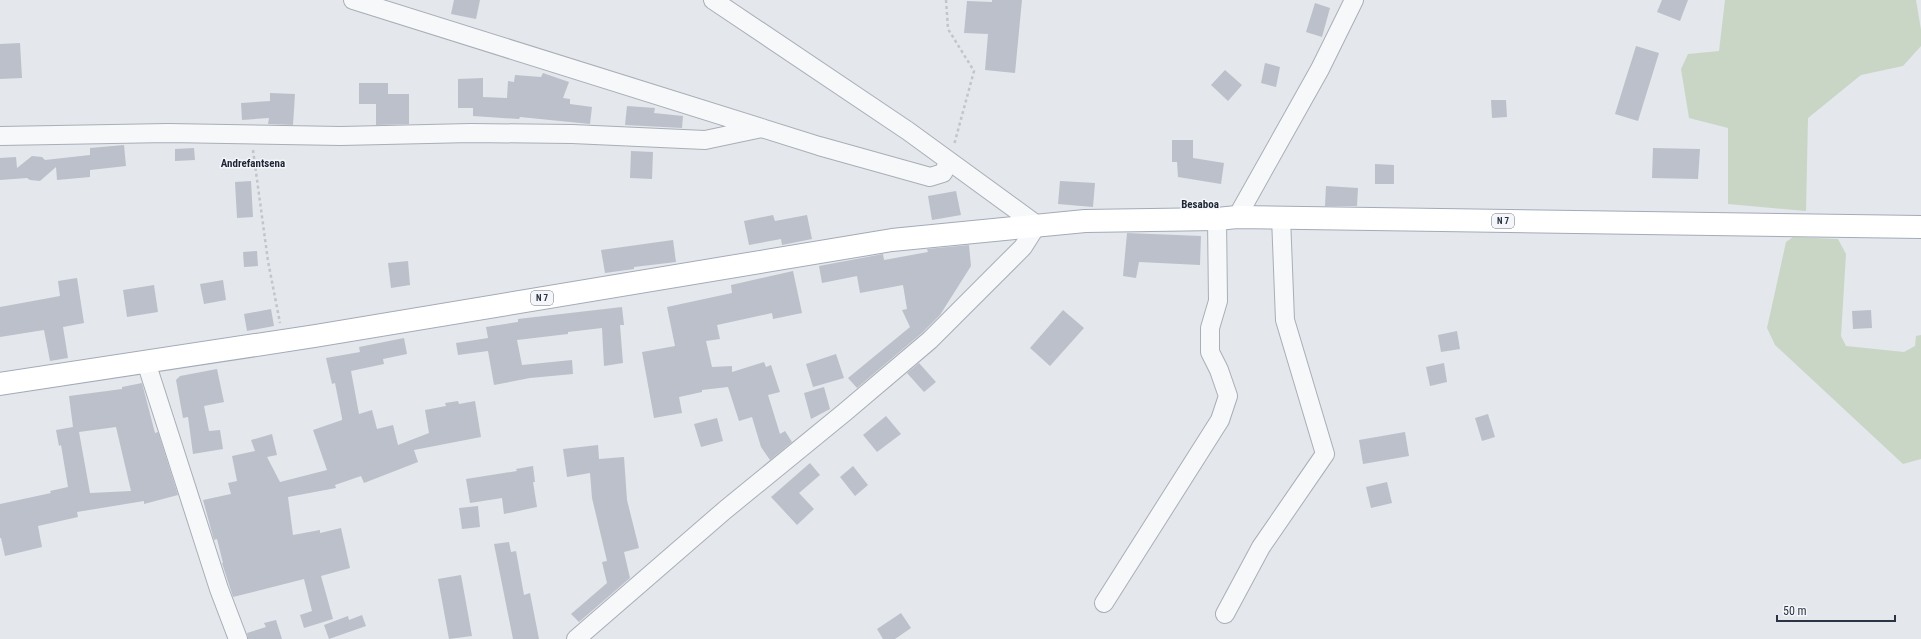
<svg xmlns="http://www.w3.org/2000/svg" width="1921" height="639" font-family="'Roboto Condensed',sans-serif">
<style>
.green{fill:#c9d6c5}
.building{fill:#bbc0ca;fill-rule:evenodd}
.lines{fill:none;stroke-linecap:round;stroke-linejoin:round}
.minor-casing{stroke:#a9aeb7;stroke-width:20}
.major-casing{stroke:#a3abb8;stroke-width:24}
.path{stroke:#c2c5cb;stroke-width:2.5;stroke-dasharray:3 3;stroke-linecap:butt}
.minor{stroke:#f7f8fa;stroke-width:18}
.major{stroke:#fff;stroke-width:22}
.labels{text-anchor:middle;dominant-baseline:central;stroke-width:3;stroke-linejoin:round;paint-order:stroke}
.shield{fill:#f4f6f9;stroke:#676e7b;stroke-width:1}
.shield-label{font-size:9px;font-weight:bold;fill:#2b3445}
.neighbourhood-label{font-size:11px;font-weight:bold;fill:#1d2536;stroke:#f4f6f9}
</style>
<rect width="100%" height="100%" fill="#e4e7ec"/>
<path class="green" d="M1725,0H1916L1921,30V46L1903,66L1861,75L1808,118L1806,211L1728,204V128L1689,118L1681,69L1688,54L1719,51Z
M1793,237L1838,239L1846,254L1841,336L1846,346L1904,352L1915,346L1916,336L1921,335V459L1903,464L1775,345L1767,328L1786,242Z"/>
<path class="building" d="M454,0H480L476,19L451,14Z
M992,0H1022L1015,73L985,70L988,34L964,33L967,1L992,2Z
M1662,0H1688L1680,21L1657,12Z
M1315,3L1330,8L1322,37L1306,32Z
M20,43L22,78L0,79V44Z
M1636,46L1659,53L1638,121L1615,114Z
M1265,63L1280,67L1276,87L1261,83Z
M1225,70L1242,85L1228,101L1211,85Z
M543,73L569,82L563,98L570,99V104L592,107L590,124L520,117L519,119L473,116V108H458V79L483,78V97L507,98L508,81L514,82L515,75L541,77Z
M359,83H388V94H409V124L376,125V104H359Z
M270,93L295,94L293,125L268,124L269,118L242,120L241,103L270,101Z
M1491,100H1506L1507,117L1492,118Z
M627,106L655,108L654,113L683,116L682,128L625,125Z
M1172,140H1193V158L1224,163L1221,184L1178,177L1177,162H1172Z
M124,145L126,166L90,170V177L57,180L56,167L40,181L30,180L27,178L0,180V158L16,157L17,168L32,156L42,157L45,160L90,155V148Z
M194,148L195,160L175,161V149Z
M1653,148L1700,149L1698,179L1652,178Z
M631,151L653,152L652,179L630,178Z
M1375,164L1394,165V184H1375Z
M251,181L253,217L237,218L235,182Z
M1060,181L1095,183L1093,207L1058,204Z
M1326,186L1358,188L1357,206H1325Z
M956,191L961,215L932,220L928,196Z
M773,215L775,221L807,215L812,239L782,245L781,239L749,245L744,221Z
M1127,233L1201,236L1200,265L1139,262L1136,278L1123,276Z
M673,240L676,262L634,267V269L605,273L601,250Z
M969,245L971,266L940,315L923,332L857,388L848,378L910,327L902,310L907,309L903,285L860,293L857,276L822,283L819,266L883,254L884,260L928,252L927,249Z
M257,251L258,266L244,267L243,252Z
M408,261L410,285L391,288L388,263Z
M793,271L802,313L773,319L772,313L717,325L720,339L706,341L712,367L732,366V372L764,362L766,367L771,365L780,392L768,395L780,434L785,431L792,442L770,460L761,447L752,417L739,421L728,387L702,390V392L679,397L682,413L654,418L642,352L675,346L667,307L732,293L731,285Z
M77,278L84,323L63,327L68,358L50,361L44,330L0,337V307L60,296L58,281Z
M223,280L226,300L204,304L200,284Z
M154,285L158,312L127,317L123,290Z
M622,307L624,325H620L623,363L604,366L602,328L568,332V334L517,340L522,365L572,360L573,374L530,378L494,385L488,351L458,355L456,343L488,338L486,327L518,322V319Z
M271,309L274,326L247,331L244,314Z
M1063,310L1084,328L1050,366L1030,348Z
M1871,310L1872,328L1853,329L1852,311Z
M1457,331L1460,349L1441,352L1438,335Z
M404,338L407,354L383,359L384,364L351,371L359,414L372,410L377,429L393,425L398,445L429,433L425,410L446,406L445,403L458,401L459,404L475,401L481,437L414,450L418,462L364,483L361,476L335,485L336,488L288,497L293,535L320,530V533L341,528L350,568L321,576L333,619L304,628L300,615L312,611L304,579L233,597L222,563H223L217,539L214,540L203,500L231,494L228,483L237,481L232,456L255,451L251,440L272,434L277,455L267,457L280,482L327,470L313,430L342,420V418L335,383L332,384L326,358L360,352L359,347Z
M836,354L844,378L813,387L806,364Z
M919,363L936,382L924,392L907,373Z
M1444,363L1447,382L1430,386L1426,367Z
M217,369L224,402L204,406L209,431L220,430L223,449L193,454L188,417L183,418L176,380L180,376Z
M142,383L155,433L158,432L178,495L144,504V501L77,512L78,517L38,526L42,547L5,556L1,538H0V504L51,493L50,491L68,487L61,445L59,446L56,430L73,427L69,396L122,389V387ZM116,427L131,491L90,493L79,432Z
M824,387L830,409L811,419L804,393Z
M1488,414L1495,437L1482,441L1475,418Z
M886,416L901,434L877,452L863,435Z
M717,418L723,441L701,447L694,424Z
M1405,432L1409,456L1363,464L1359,440Z
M598,445L599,459L624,457L627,500L639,548L624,552L630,578L579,622L571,614L607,583L602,562L607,561L592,498L590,473L567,477L563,449Z
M810,463L820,475L799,493L814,509L797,525L771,497Z
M533,466L535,482H533L537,507L504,514L502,498L470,503L466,479L517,471L516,469Z
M853,466L868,485L855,496L840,477Z
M1387,482L1392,503L1371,508L1366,487Z
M478,506L480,527L462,529L459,508Z
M509,542L511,552L516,551L524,595L530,593L539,639H513L494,544Z
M461,575L472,636L449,639L438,579Z
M901,613L911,628L895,639H883L877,629Z
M362,615L366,626L329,639L324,625L348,616L349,620Z
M276,620L282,639H248L247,633L266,627L264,623Z"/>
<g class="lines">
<g class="minor-casing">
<path id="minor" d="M353,0L819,146L930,177L943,173L949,161
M0,136L168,133L341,136L471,133L572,134L705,140L762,128
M1237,217L1320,69L1354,0
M146,362L219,589L238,639
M1104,603L1220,420L1228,396L1219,370L1210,352V328L1218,301L1217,219
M1225,614L1261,547L1325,454L1285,320L1281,217
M576,639L725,510L845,412L930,340L1023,247L1037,225L908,131L713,0"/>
</g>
<g class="major-casing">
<path id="major" d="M0,384L315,336L892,240L1085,221L1217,219L1237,217L1921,227"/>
</g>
<path class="path" d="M946,0L948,29L974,71L954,145
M253,150L268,261L280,323"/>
<use href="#minor" class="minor"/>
<use href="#major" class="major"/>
</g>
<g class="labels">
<g class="shield">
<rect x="1492" y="214" width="22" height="14" rx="3"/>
<rect x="531" y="291" width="22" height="14" rx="3"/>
</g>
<g class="shield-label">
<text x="1503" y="221">N 7</text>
<text x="542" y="298">N 7</text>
</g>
<g class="neighbourhood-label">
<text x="253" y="163">Andrefantsena</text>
<text x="1200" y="204">Besaboa</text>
</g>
</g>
<path d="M1777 615v6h118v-6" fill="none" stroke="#2b3445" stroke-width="2"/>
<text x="1783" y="615" font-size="12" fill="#2b3445" stroke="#f4f6f9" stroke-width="3" paint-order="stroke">50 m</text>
</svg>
